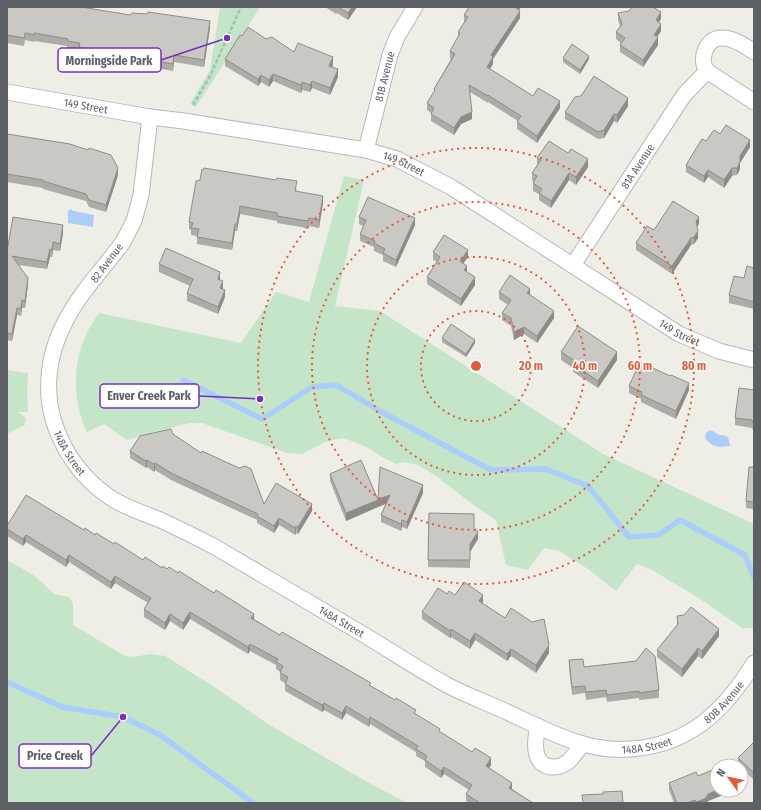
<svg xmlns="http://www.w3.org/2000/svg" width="761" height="810" font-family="'Fira Sans Condensed',sans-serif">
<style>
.green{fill:#c4e5c8}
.water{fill:#aacdfb}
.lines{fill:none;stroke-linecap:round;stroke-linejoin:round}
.stream{stroke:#aacdfb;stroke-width:5.5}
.minor-casing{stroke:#b6b7bc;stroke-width:17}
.path{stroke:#9dc5ae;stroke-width:2.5;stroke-dasharray:4 2;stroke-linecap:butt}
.minor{stroke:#fff;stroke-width:15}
.wall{fill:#aeaca7}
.shaded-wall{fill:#8d8c88}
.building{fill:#cac8c2;stroke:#8d8c88}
.ring{fill:none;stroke:#e15c3a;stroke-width:2;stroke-dasharray:2 4}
.labels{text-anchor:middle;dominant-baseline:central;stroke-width:3;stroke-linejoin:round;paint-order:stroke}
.street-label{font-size:11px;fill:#5d6065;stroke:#fff}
.centre{fill:#e15c3a;stroke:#fff;stroke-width:2}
.ring-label{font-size:12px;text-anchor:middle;font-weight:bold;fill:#e15c3a;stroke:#fff;stroke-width:3;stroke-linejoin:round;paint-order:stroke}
.leader{fill:none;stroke:#7b2cbf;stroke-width:1.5}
.callout-dot{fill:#7b2cbf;stroke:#fff;stroke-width:1.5}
.callout{fill:#fff;stroke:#7b2cbf;stroke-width:1.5}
.callout-label{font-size:12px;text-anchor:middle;font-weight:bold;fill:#5d6065}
</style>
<rect width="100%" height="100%" fill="#efeee6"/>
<path class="green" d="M220,7H260L196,107L190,104L210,70Z
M344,176L364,180L335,306L380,311L603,454L754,524V628H742L697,597L652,570L637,564L616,591L588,569L559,551L544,548L528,570L506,565L496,520L472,504L436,476L418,465L404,462L396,464L382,457L370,449L357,443L343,438L327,441L302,454L287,453L202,423H189L127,440L104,424L87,432C69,393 73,347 99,313L241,343L276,292L309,302Z
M7,370L28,373L27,392L28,412H18L26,418L25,425L7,434Z
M7,560L35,576L54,594L69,597L73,604V625L125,656L134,657L150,654L165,656L216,688L268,724L362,779L407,803H7Z"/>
<path class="water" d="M71,209L73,211L94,215L93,227L68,223V211Z
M710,430L713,431L719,435L727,436L729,440V443L731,444L728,447L727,446C718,449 710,445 705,438L706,433Z"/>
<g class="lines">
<path class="stream" d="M183,380L262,419L312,387L336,385L387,415L491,470L546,469L588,486L629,537L658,535L680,520L745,555L754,577
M7,682L62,707L123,717L160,735L253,803"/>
<g class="minor-casing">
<g id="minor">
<path d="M754,52C745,46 734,38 722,38C707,37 698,59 707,71L754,102"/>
<path id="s1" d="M7,92L150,117L184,121L366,150L397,159L451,187L679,334L719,351L754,360"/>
<path id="s2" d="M150,117L141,195L134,221L123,242C105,267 81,291 66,320C57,337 50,357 49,377C45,425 72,472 111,498C125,507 142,513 158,519C178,528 196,537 215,547C265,577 316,606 366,636C394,653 421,671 449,686C468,696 488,703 507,712C546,730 586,753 631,749C690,745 725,710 754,663"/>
<path id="s3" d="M366,150L390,55L397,37L415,7"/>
<path id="s4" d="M573,265L684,95L707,71"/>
<path d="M538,726C536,735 534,746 537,755C541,769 557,770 568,762C573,757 577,751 582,745"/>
</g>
</g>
<path class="path" d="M193,105L210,76L241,7"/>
<use href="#minor" class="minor"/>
</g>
<path class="wall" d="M7,7L210,28L204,67L174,62L173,71L127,63V62L79,55V50L67,48V46L34,41V42L25,40L24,46L7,43Z
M325,7H357L348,20L337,13L336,14Z
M469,7H521L519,10L520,18L493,59V64L490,69L533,96L560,108L537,143L517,129V122L518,121L488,102V103L470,92L472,119L461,124L454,135L431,121V113L427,110V103L434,92V89L451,59H450V51L458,37V32L465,22H464V15Z
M632,7H657L655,8L661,19L659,22L661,31L657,37L658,45L643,67L620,52V45L621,43L616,39V32L620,26L618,20V13L629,11Z
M242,36L266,39L294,52L333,65L332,67L338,77L330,95L312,88L310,92L302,90L301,93L273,81L269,87L261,82L258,86L225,66V59Z
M563,58L589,59L580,74L563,62Z
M628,106L617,123L614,121L604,138L598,139L565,119V112Z
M7,134L118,175L106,212L89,207L86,201L43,189V188L7,182Z
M720,134L750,147L740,163V169L737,175L732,176L724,188L708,177L704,183L686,172V165L706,141Z
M537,158L588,167L576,185L569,180L551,208L539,200V194L533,191V183L534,182L532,180V173L537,165Z
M297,189L296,191L323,203L319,228L309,226L308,229L301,227L277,223V221L240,214L237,231H235L232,250L197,244V236L191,235V230L189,229V222Z
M359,217L415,225L396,267L383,261V255L374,251V247L360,241V234L363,226L359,224Z
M699,224L697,227L698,238L694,244L691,245L672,274L636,250V243L654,230Z
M63,233L60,251L53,250L52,257H50L47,269L18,265L28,285L25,308H22L21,316L17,315L12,341L7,340V251Z
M433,252L468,257L463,263L467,272L475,285L461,306L427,284V277L437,262L433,260Z
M159,264L220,279V280L225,297L218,314L187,301V293L190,286L159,272Z
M754,268V309L729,303V295Z
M499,292L530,294L554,318L537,343L524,334L514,340L511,326L502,320V313L508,305L499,299Z
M442,338L475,343L466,357L442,342Z
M561,352L617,360L598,388L573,372V368L561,360Z
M629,386L689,390L676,419L641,402V399L629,393Z
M754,390V431L752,428L735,425V418Z
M173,434L264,504L312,511L298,534L296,533L295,535L279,525L274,533L257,523V520L171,480L155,470L154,472L147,467L146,468L130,458V451Z
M754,467V509L746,508V501Z
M330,474L378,507L346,521L330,481Z
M423,493L407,529L402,527L401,531L381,522V515L386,504L378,507V499Z
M429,513L474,527L478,539L470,552V568L428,567Z
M7,526L84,530L114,544L143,560L162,568L254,619L280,635L371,686L416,714L440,732L491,765L489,768L512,789L533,803H469L466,801V794L469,790L444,774L441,778L425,767V761L416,756V752L370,724L369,727L346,713L342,720L324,710L322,712L285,691V683L280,680V672L276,669V665L250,651L248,654L190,619L183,630L170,621L165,630L144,617V609L148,603L115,583L111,589L69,562L66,567L26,542L23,546L7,536Z
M447,594L483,602L482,603L549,653L536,673L511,656L507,661L475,640L470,649L451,637L450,638L422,619V612Z
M677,616L719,636L702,659L698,656L682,677L657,657V650L677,625Z
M569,660L584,667L659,690V698L639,700V698L607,702L606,697L586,700L585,693L572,695L569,668Z
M754,733V780L741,768V766H738V758L753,743V735Z
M698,776L728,790V793L708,801L707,803H674L669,790V783Z"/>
<path class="shaded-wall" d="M352,7H357L348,20V13Z
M517,7H521L516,15V8Z
M520,11V18L493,59V64L487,74V67L491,55Z
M661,12V19L656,27V20Z
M210,21V28L204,67V60Z
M661,24V31L654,42V35Z
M658,37V45L643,67V60Z
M174,55V62L173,71V64Z
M589,56V59L580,74V70Z
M333,57V65L329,73V66Z
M338,69V77L330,95V88Z
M273,74V81L269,87V80Z
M261,75V82L258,86V79Z
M312,81V88L310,92V85Z
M302,82V90L301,93V85Z
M628,98V106L617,123V115Z
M560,101V108L537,143V136Z
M472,112V119L461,124L454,135V128L461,117Z
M614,114V121L604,138V130Z
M750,140V147L740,163V169L737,175V168L740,156Z
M588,159V167L576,185V177Z
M118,168V175L106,212V205Z
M732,168V176L724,188V180Z
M708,170V177L704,183V176Z
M569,173V180L551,208V201Z
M323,196V203L319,228V220Z
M240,206V214L237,231V224Z
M699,217V224L696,228V221Z
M415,218V225L396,267V260Z
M235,224V231L232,250V243Z
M63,225V233L60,251V244Z
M698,231V238L694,244V237Z
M691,238V245L672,274V266Z
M53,242V250L52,257V250Z
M50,249V257L47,269V262Z
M468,250V257L460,268V261Z
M467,266V273L464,270Z
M220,272V279L218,286V279Z
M475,277V285L461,306V299Z
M28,278V285L25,308V301Z
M223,281V288L220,295V288Z
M530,289V296L527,293Z
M225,290V297L218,314V307Z
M22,300V308L21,316V308Z
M17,308V315L12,341V334Z
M554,311V318L537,343V336Z
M524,327V334L514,340V332Z
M475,340V343L466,357V354Z
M617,352V360L598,388V381Z
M689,383V390L676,419V411Z
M147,460V467L146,468V461Z
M155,463V470L154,472V464Z
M423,485V493L407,529V522Z
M390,495V502L378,507V499Z
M378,500V507L346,521V513Z
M312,504V511L298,534V527Z
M279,518V525L274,533V526Z
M402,520V527L401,531V524Z
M296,526V533L295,535V528Z
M478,532V539L470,552V568V544Z
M26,535V542L23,546V539Z
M69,555V562L66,567V560Z
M115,576V583L111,589V582Z
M483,595V602L479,609V601Z
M190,612V619L183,630V623Z
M170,614V621L165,630V623Z
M254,614V621L251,618Z
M451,629V637L450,638V631Z
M719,629V636L702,659V651Z
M475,633V640L470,649V641Z
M250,644V651L248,654V647Z
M549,645V653L536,673V665Z
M698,648V656L682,677V669Z
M511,649V656L507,661V654Z
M324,703V710L322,712V705Z
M346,706V713L342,720V713Z
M370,717V724L369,727V720Z
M491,758V765L486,773V766Z
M444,767V774L441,778V771Z
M512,783V790L509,788Z
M718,790H728V793L708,801L707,803H697V802L708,794Z
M695,800V803H687Z"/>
<path class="building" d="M7,7H81L130,15L132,13L147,14L148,12L210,21L204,60L174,55L173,64L127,56V55L79,47L80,43L67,41L68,39L34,33V35L25,33L24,38L7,35Z
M338,7H352L348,13Z
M469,7H517L516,8L520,11L491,55L493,57L487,67L533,96L538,88L560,101L537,136L517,122L521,116L488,95V96L469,85L472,112L461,117L454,128L431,114L434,108L427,103L435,90L434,89L455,54L450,51L460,33L458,32L468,17L464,15Z
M632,7H653L661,12L656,20L661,24L654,35L658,37L643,60L620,45L625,38L616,32L622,24L618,13L629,11Z
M248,27L266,39L272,37L294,52L298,43L333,57L329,66L338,69L330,88L312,81L310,85L302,82L301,85L273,74L269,80L261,75L258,79L225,59L240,35L242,36Z
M572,44L589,56L580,70L563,58Z
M594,76L628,98L617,115L614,114L604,130L598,132L565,112L575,97L581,96Z
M726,125L750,140L740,156V162L737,168H732L724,180L708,170L704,176L686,165L702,139L706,141L714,130L720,134Z
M7,134L70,144L88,150L89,148L111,155L118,168L106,205L89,200L86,194L43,181V180L7,174Z
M549,141L568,153L571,149L588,159L576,177L569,173L551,201L539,193L542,189L533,183L537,176L532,173L541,160L537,158Z
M204,168L276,180L277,178L297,181L295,191L323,196L319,220L309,218L308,221L301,220L277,216V213L240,206L237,224H235L232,243L197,237L199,229L191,228L193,223L189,222L196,181L200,180L202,169L203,170Z
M368,197L415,218L396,260L383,253L385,249L374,243L375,241L360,234L366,220L359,217Z
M673,201L699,217L696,221L698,231L694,237L691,238L672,266L636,243L647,226L654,230Z
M13,217L63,225L60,244L53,242L52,250L50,249L47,262L12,256L28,278L25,301L22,300L21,308H17L12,334L7,333V251Z
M444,235L468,250L460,261L467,266L464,270L475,277L461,299L427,277L440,257L433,252Z
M166,248L220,272L218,279L223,281L220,288L225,290L218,307L187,293L193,279L159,264Z
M747,266L754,268V302L729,295L734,276L744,278Z
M510,275L530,289L527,293L554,311L537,336L524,327L514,332L511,318L502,313L511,300L499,292Z
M451,324L475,340L466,354L442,338Z
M578,326L617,352L598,381L573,364L575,361L561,352Z
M640,362L670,376L671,375L689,383L676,411L641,395L642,392L629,386Z
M739,388L754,390V424L752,420L735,418Z
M171,429L173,434L201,453L202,451L239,468L245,466L251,469L264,504L276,483L312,504L298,527L296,526L295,528L279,518L274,526L257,516L258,514L171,473L155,463L154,464L147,460L146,461L130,451L140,436Z
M361,460L378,500L346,513L330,474Z
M380,467L423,485L407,522L402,520L401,524L381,515L390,495L378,499Z
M749,467H754V502L746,501Z
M26,495L84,530L85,528L95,535L96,533L114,544L115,542L143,560L145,557L162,568L163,566L167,569L169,567L178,573L179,571L214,593L216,590L254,614L251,618L280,635L282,632L371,683L369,685L395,700L396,698L416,710L414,713L440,729L439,731L472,752L475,748L491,758L486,766L512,783L509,788L533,803H480L466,794L472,785L444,767L441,771L425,760L427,756L416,749L418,746L370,717L369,720L346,706L342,713L324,703L322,705L285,684L288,677L280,673L283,666L276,662L278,659L250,644L248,647L190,612L183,623L170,614L165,623L144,609L151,598L115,576L111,582L69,555L66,560L26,535L23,539L7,529V526Z
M429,513L474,514V527L478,532L470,544V560H428Z
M464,582L483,595L479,601L505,618L511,608L532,622L544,619L549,645L536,665L511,649L507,654L475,633L470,641L451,629L450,631L422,612L438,588L447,594L449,591L455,595Z
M691,607L719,629L702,651L698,648L682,669L657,650L678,624L677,616L684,615Z
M646,648L655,656L659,690L639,693V691L607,695L606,690L586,692L585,686L572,687L569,660L583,659L584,667L636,661Z
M754,742V773L738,758Z
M717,768V790H718L708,794L706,798L697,802L695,800L687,803H677L669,783L696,772L698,776Z
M622,791L623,803H583L582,795L603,794V792Z"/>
<g class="ring">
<circle cx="476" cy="366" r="55"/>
<circle cx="476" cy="366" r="109"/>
<circle cx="476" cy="366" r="164"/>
<circle cx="476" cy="366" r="218"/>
</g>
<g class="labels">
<g class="street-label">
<text stroke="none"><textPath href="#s3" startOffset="76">81B Avenue</textPath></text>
<text stroke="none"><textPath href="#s1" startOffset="80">149 Street</textPath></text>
<text stroke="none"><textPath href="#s1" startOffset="404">149 Street</textPath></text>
<text stroke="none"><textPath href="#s4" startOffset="118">81A Avenue</textPath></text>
<text transform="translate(107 263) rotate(-53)">82 Avenue</text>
<text stroke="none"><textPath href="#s1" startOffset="728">149 Street</textPath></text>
<text stroke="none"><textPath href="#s2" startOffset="366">148A Street</textPath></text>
<text stroke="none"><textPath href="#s2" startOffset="690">148A Street</textPath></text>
<text stroke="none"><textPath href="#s2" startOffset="1117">80B Avenue</textPath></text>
<text stroke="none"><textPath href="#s2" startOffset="1026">148A Street</textPath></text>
</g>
</g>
<circle cx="476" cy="366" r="6" class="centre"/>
<g class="ring-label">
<text x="531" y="370">20 m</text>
<text x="585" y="370">40 m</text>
<text x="640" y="370">60 m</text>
<text x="694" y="370">80 m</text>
</g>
<path class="leader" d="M227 38L161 60M260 399L199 396M123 717L91 756"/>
<g class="callout-dot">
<circle cx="227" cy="38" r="4"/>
<circle cx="260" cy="399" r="4"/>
<circle cx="123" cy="717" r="4"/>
</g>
<g class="callout">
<rect x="58" y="48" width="103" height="24" rx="4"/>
<rect x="100" y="384" width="99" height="24" rx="4"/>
<rect x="19" y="744" width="72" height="24" rx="4"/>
</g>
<g class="callout-label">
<text x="109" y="65">Morningside Park</text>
<text x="149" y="400">Enver Creek Park</text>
<text x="55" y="760">Price Creek</text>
</g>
<rect width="761" height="810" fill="none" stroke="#5d6065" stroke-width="16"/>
<g transform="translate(729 778) rotate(303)"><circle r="19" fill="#ffffff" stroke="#bebfc1"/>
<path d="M0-3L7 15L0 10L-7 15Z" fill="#e15c3a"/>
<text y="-6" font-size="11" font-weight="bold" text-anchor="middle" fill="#5d6065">N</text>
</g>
</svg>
